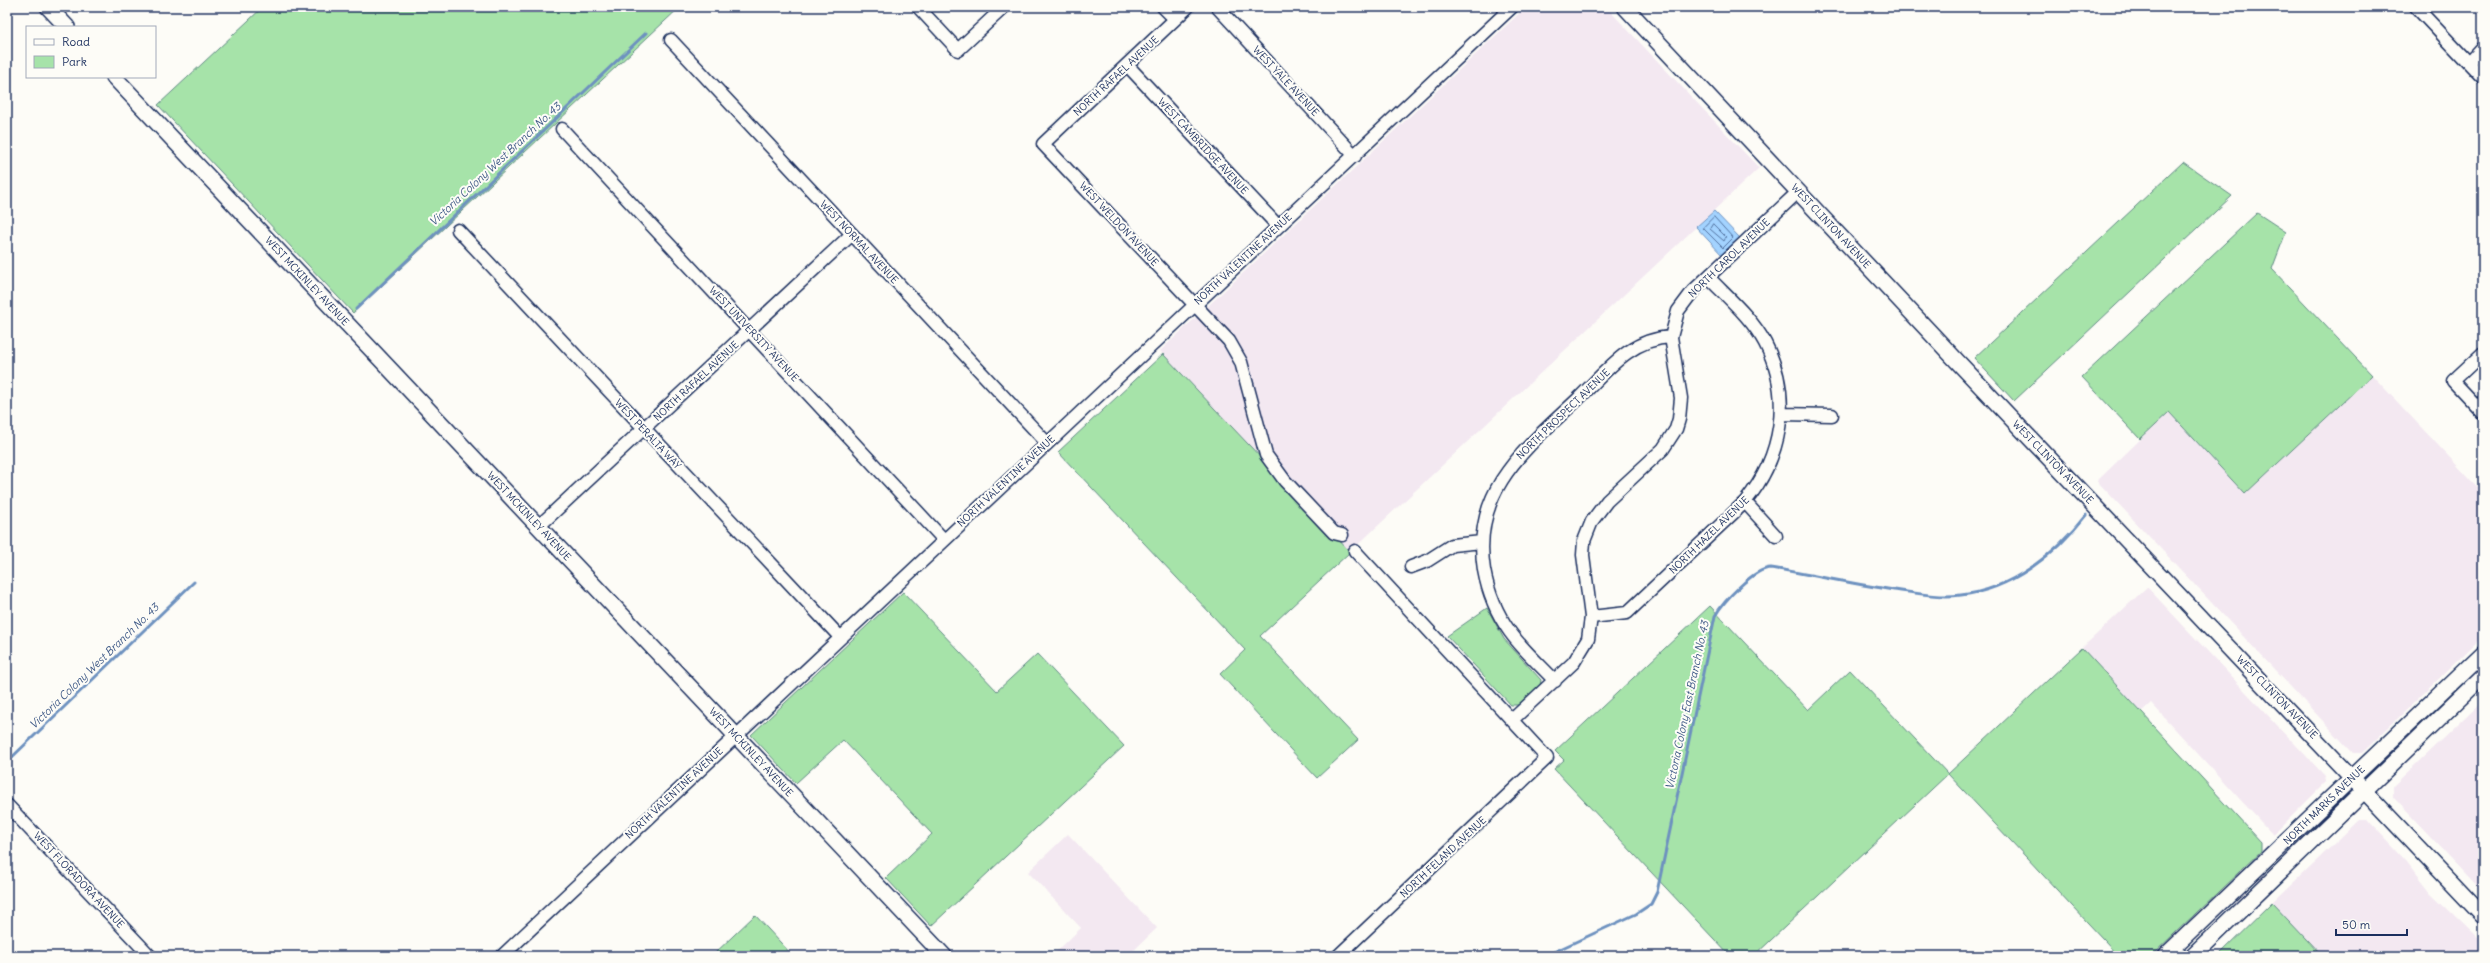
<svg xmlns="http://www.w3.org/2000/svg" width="2490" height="963" font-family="Delius,sans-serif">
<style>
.built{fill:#f3e8f1}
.green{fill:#a6e3a9;stroke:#608984}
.water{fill:#a3d3ff;stroke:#6d91bf}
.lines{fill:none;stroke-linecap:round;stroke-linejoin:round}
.shore{stroke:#51719e;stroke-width:1}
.stream{stroke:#6d91bf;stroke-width:3}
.minor-casing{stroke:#1b2f5e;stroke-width:15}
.major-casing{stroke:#1b2f5e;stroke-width:18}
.minor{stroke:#fdfcf7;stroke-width:12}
.major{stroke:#fdfcf7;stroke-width:15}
.labels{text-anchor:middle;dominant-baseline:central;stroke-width:4;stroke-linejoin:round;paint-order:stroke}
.street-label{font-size:10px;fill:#1b2f5e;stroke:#fdfcf7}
.water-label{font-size:11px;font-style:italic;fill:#3d5886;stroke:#fdfcf7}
</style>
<rect width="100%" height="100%" fill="#fdfcf7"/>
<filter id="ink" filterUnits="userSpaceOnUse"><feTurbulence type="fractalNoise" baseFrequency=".025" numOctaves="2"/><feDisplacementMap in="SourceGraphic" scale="8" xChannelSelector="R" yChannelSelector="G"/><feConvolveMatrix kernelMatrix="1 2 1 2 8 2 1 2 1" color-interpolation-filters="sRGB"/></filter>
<g filter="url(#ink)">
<path class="built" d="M1526,7H1606L1759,168L1350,552L1160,351Z
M2372,375L2483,493V636L2362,753H2353L2097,481L2169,412L2245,494Z
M2147,587L2325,776L2326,782L2273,835L2151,703L2141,712L2082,648Z
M2483,700V892L2393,797V786Z
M2359,820H2368L2406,861L2431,893L2483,943V956H2322L2272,903Z
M1068,834L1157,928L1128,956H1052L1081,928L1028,872Z"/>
<path class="green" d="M263,7H680L353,313L158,105Z
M2183,162L2232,196L2014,401L1974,358Z
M2257,213L2286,232L2272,269L2372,375L2245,494L2169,412L2140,439L2082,377Z
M1163,354L1350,552L1260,636L1358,740L1317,778L1220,674L1245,650L1058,452Z
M903,592L997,691L1037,654L1124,746L931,926L886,878L932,834L843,740L796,783L751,735Z
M1710,606L1808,710L1850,670L1948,774L2082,648L2261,842V851L2151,956H2119L1948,774L1754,956H1730L1554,769L1564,760L1555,751Z
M1487,608L1504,639L1541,680L1540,686L1521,705H1511L1447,636Z
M2272,903L2322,956H2218Z
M755,915L793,956H712Z"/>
<path class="water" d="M1714,211L1740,238L1722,255L1696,227Z"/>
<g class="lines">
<path class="shore" d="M1714,217L1733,238L1723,248L1703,228Z
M1713,224L1726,237L1724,241L1710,229Z"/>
<path class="stream" d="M356,309L646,33
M7,762L194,582
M1545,956L1636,914L1651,904L1657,892L1715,616C1723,602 1754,568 1771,568C1812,575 1853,584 1894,590C1916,593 1939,598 1961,595C2011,590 2056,554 2086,515"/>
<g class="minor-casing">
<path id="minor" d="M918,7L958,50L1004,7
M1163,7L1175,19
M1188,7L1043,144L1229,341L1241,362L1266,455L1285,481L1334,533L1342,535
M1217,7L1355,156
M2416,7L2483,78
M671,40L1047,443
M2469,63L2483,48
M1128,66L1278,226
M562,129L944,540
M458,230L840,637
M2483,353L2453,381L2483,413
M1781,414L1832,415
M1745,502L1776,536
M539,526L852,234
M1411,567L1427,561L1452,545L1482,542
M1591,617L1627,613L1745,502C1782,457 1793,397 1765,343C1752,318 1727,297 1708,277
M1555,681C1540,665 1522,649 1510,632C1497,614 1488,592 1484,570C1471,490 1526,448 1578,399C1606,372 1629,339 1671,337
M1512,720L1574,662L1588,639L1591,617L1583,555L1584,541L1592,521L1607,501L1663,449L1676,429L1679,419L1681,398L1671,337L1678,311L1693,291L1799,191
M7,805L150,956
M502,956L1512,7
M1338,956L1547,758L1355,551"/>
</g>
<g class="major-casing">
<path id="major" d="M48,7L67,27
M1625,7L1956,360L2483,916
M114,77L944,956
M2165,956L2483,653
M2193,956L2483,676"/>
</g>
<use href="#minor" class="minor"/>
<use href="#major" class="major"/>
</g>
</g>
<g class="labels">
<g class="street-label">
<text transform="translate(1116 76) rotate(-43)">NORTH RAFAEL AVENUE</text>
<text transform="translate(1286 81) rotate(47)">WEST YALE AVENUE</text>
<text transform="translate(1203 146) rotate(47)">WEST CAMBRIDGE AVENUE</text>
<text transform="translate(1119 224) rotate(47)">WEST WELDON AVENUE</text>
<text transform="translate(1831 226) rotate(47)">WEST CLINTON AVENUE</text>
<text transform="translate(859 242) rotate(47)">WEST NORMAL AVENUE</text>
<text transform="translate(1729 258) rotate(-44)">NORTH CAROL AVENUE</text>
<text transform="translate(1243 259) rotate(-43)">NORTH VALENTINE AVENUE</text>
<text transform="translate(307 281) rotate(47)">WEST MCKINLEY AVENUE</text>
<text transform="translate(754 334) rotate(47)">WEST UNIVERSITY AVENUE</text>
<text transform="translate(696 381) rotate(-43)">NORTH RAFAEL AVENUE</text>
<text transform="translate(1563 414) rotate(-44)">NORTH PROSPECT AVENUE</text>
<text transform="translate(648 434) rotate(47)">WEST PERALTA WAY</text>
<text transform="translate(2053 462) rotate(46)">WEST CLINTON AVENUE</text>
<text transform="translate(1006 481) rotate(-43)">NORTH VALENTINE AVENUE</text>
<text transform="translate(529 516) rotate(47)">WEST MCKINLEY AVENUE</text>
<text transform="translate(1709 535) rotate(-44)">NORTH HAZEL AVENUE</text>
<text transform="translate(2277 697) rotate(46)">WEST CLINTON AVENUE</text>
<text transform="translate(751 752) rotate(47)">WEST MCKINLEY AVENUE</text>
<text transform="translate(674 793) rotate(-43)">NORTH VALENTINE AVENUE</text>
<text transform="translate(2324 805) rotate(-44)">NORTH MARKS AVENUE</text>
<text transform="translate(1443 857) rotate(-43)">NORTH FELAND AVENUE</text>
<text transform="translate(79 880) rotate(47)">WEST FLORADORA AVENUE</text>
</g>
<g class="water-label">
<text transform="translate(495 164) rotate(-43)">Victoria Colony West Branch No. 43</text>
<text transform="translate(94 666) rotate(-44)">Victoria Colony West Branch No. 43</text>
<text transform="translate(1687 705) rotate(-78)">Victoria Colony East Branch No. 43</text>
</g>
</g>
<rect width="2490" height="963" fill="none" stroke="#fdfcf7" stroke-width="24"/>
<rect x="12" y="12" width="2466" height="939" fill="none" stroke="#1b2f5e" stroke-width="1.5" filter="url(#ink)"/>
<rect x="26" y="26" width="130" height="52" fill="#fdfcf7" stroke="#a3aaba"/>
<rect x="34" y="39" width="20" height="6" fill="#fdfcf7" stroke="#a3aaba"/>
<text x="62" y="46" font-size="12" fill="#1b2f5e">Road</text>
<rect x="34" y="56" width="20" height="12" fill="#a6e3a9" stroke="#a3aaba"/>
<text x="62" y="66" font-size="12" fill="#1b2f5e">Park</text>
<path d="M2336 929v6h71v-6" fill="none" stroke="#1b2f5e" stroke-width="2"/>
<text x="2342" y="929" font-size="12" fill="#1b2f5e" stroke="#fdfcf7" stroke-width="3" paint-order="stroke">50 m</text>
</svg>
